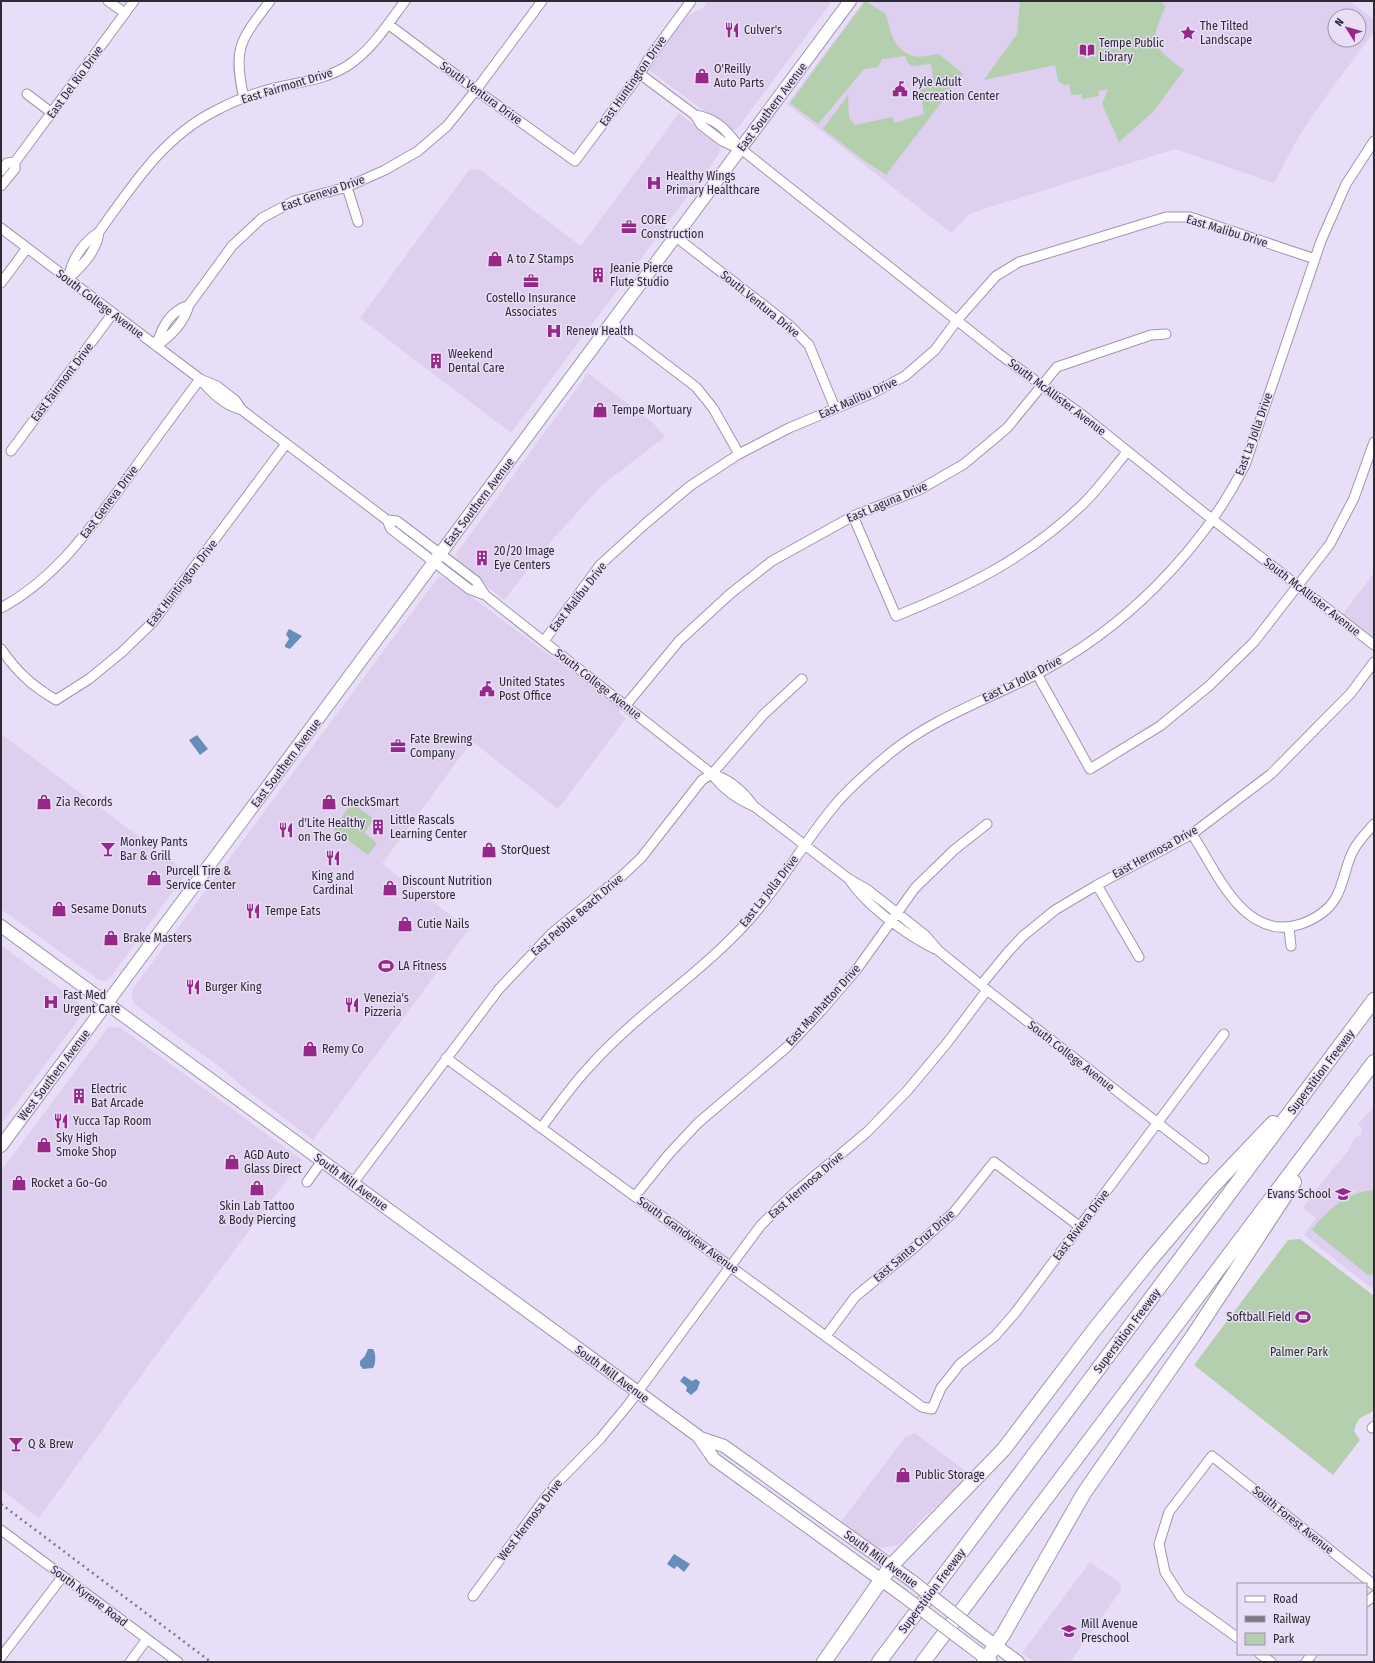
<svg xmlns="http://www.w3.org/2000/svg" width="1375" height="1663" font-family="'Fira Sans Condensed',sans-serif">
<style>
.built{fill:#ddcfed;fill-rule:evenodd}
.green{fill:#b3cfad}
.water{fill:#678ebb}
.lines{fill:none;stroke-linecap:round;stroke-linejoin:round}
.minor-casing{stroke:#a096ad;stroke-width:11}
.major-casing{stroke:#a096ad;stroke-width:14}
.highway-casing{stroke:#a096ad;stroke-width:16}
.minor{stroke:#fff;stroke-width:9}
.major{stroke:#fff;stroke-width:12}
.highway{stroke:#fff;stroke-width:14}
.rail{stroke:#7d7686;stroke-width:2.5;stroke-dasharray:2 4;stroke-linecap:butt}
.major-bridge-casing{stroke:#a096ad;stroke-width:14;stroke-linecap:butt}
.major-bridge{stroke:#fff;stroke-width:12}
.labels{text-anchor:middle;dominant-baseline:central;stroke-width:3;stroke-linejoin:round;paint-order:stroke}
.poi-label{font-size:12px;fill:#2e2a33;stroke:#e9def7;text-anchor:start}
.street-label{font-size:12px;fill:#2e2a33;stroke:#e9def7}
.park-label{font-size:12px;fill:#163d0c;stroke:#e9def7}
</style>
<rect width="100%" height="100%" fill="#e9def7"/>
<path class="built" d="M708,1H832L738,128L734,130H730L649,70L651,64L685,19L690,14L703,8Z
M864,1H1350L1374,20V32L1329,92L1299,136L1274,183L1175,149L971,213L951,233L787,104ZM1335,16H1359V40H1335Z
M679,113L718,145L720,149L719,154L511,433L360,318L469,170L479,169L581,246Z
M588,373L653,423L665,437L602,485L546,547L504,600L459,564L456,554Z
M1374,573V645L1339,619Z
M441,577L446,578L619,707L620,713L626,718L558,809L473,742L460,757L382,864L469,929L313,1140L238,1083L224,1070L134,1004L131,995L134,987L437,579Z
M1,734L187,872L111,977L105,981L99,980L1,909Z
M1,945L78,1002L83,1010L81,1016L1,1124Z
M109,1026L121,1028L302,1160L153,1359L39,1518L1,1489V1171Z
M1374,1107V1290L1304,1235L1316,1218L1303,1208L1317,1188L1348,1151L1355,1138L1361,1135L1362,1129L1358,1124Z
M915,1433L967,1472L969,1476L919,1522L908,1536L897,1545L880,1548L871,1545L840,1523L905,1437Z
M1090,1562L1120,1583L1121,1590L1070,1662H1034L1022,1653Z"/>
<path class="green" d="M865,1L886,14C890,31 894,51 914,56C921,58 932,55 939,54L963,74L886,175L862,159L823,129L848,95L849,118L855,125L893,117L894,123L924,114L920,90L934,84L931,64L912,66L907,62L906,56L882,59L878,67L864,69L818,124L790,103Z
M1020,1H1159L1166,6C1148,43 1152,46 1184,70L1153,112L1119,142L1102,104L1108,89L1098,91L1099,96L1082,99V94L1071,95L1069,84L1064,85L1058,81L1055,65L984,80L1017,34Z
M352,803L374,819L364,833L377,843L368,855L333,829Z
M1374,1190V1274L1368,1275L1312,1230C1328,1209 1347,1192 1374,1190Z
M1300,1239L1374,1296V1410C1363,1419 1359,1413 1354,1431L1360,1440L1333,1475L1194,1365L1288,1240Z"/>
<path class="water" d="M289,629L302,636L290,649L285,647V645L289,639L286,634Z
M197,735L208,749L200,755L189,740Z
M368,1349H373C376,1353 376,1364 373,1368L363,1369L360,1365V1361L365,1356Z
M684,1376L692,1381L696,1379L700,1382L697,1390L691,1395L686,1391L687,1387L680,1381Z
M674,1554L690,1564L684,1572L677,1566L674,1569L667,1564Z"/>
<g class="lines">
<g class="minor-casing">
<path id="minor" d="M108,1L125,13
M388,24L476,90L575,161L640,74L649,58L691,1
M640,74L695,115L701,125L722,141L740,149
M27,94L52,113
M244,98C232,47 241,40 270,1
M695,115C717,118 728,132 741,149L998,353L1085,417L1203,512L1374,645
M1,171L7,163L15,162
M1,186L15,169V162L134,1
M347,187L358,222
M1,228L200,379C212,393 224,405 242,410
M676,237L788,324L809,345L835,408
M68,279C72,260 82,243 99,232C132,186 163,137 215,111C234,101 254,93 274,88C299,82 325,80 347,66C371,51 388,24 405,1
M68,279C82,266 97,251 99,232
M1,283L27,248
M612,323L696,387L713,408L739,454
M156,346C171,336 184,323 189,305L232,246L262,218L294,201L347,187L385,170L418,151L447,126L476,90L542,1
M156,346C162,327 169,312 189,305
M200,379L217,386L235,400L242,410L387,520L397,521L476,581L485,595L712,774C723,790 738,799 755,807L849,879L868,890L925,935L939,951L987,990L1204,1159
M11,451L113,313
M853,516L896,616C968,587 1027,558 1084,503C1099,488 1113,469 1127,452
M387,520L391,529L469,589L485,595
M1,608C55,579 88,531 124,483C149,448 174,414 200,379
M544,641L600,565L645,524L690,486L739,454L789,428L875,392L905,376L935,350L958,319L996,276L1019,262L1166,217H1190L1315,259
M1,649C18,673 31,685 56,700L89,679L122,652L153,622L286,444
M1037,674L1090,769L1160,726L1209,686L1254,642L1330,544L1354,498L1374,442
M626,705L679,641L730,594L772,561L853,516L919,490L964,464L1007,428L1057,367L1151,335L1166,334
M712,774C730,779 742,790 753,805
M1192,834C1217,872 1244,943 1301,924C1315,919 1327,912 1335,899C1344,885 1345,866 1353,851C1358,841 1367,832 1374,824
M851,882C868,907 908,936 935,949
M1097,885L1139,957
M1289,928L1291,946
M981,985L1008,952L1023,936L1055,910L1097,885L1192,834L1271,774L1351,693L1374,662
M446,1058L922,1407L932,1409L941,1388L960,1364L995,1336L1015,1313L1224,1034
M541,1128C557,1107 572,1085 590,1066C637,1013 701,974 749,920C781,884 804,842 835,805C849,788 871,769 889,754C931,719 986,700 1035,675C1122,631 1201,552 1245,465L1321,241L1346,184L1374,141
M307,1182L322,1161
M353,1183L499,989L552,933L623,875L641,858L702,780L712,774L763,715L802,679
M635,1196L669,1154L698,1123L787,1047L821,1011L857,969L915,888L954,850L987,824
M826,1336L855,1297L914,1248L954,1212L994,1162L1079,1226
M1372,1428L1374,1426
M1,1530L178,1662
M473,1596L555,1485L600,1439L628,1405L761,1225L792,1195L867,1132L907,1091L947,1043L987,990
M1366,1602L1374,1596
M1238,1638L1181,1597L1165,1572L1159,1544L1169,1512L1212,1456L1374,1585
M1260,1654L1271,1662
M1,1657L63,1576
M130,1662L147,1639
M1306,1662L1312,1654"/>
</g>
<g class="major-casing">
<path id="major" d="M1,926L698,1436L714,1459L902,1595
M1,1146L850,1
M700,1438L724,1446L912,1581
M976,1631L1018,1662
M967,1644L991,1662"/>
</g>
<g class="highway-casing">
<path id="highway" d="M824,1662L891,1566L1004,1449L1094,1330L1151,1259L1214,1185L1273,1123
M879,1662L1374,1000
M923,1662L1374,1062
M984,1662L1004,1633L1084,1493L1193,1336L1294,1182"/>
</g>
<use href="#minor" class="minor"/>
<use href="#major" class="major"/>
<use href="#highway" class="highway"/>
<path class="rail" d="M1,1504L211,1662"/>
<g class="major-bridge-casing">
<path id="major-bridge" d="M912,1581L976,1631
M902,1595L967,1644"/>
</g>
<use href="#major-bridge" class="major-bridge"/>
</g>
<defs>
<g id="restaurant-bare" transform="scale(1.2)"><path d="M-5-6h1v4h1v-4h1v4h1v-4h1v5L-1.5 .5V6h-2V.5L-5-1ZM5-6V6H3V1.5H1.5Q1.5-4 5-6Z" fill="#962888" stroke="#e9def7" stroke-width="2.5" paint-order="stroke"/></g>
<g id="sight-bare" transform="scale(1.2)"><path d="M0-6L1.8-2.2L6-1.7L2.9 1.2L3.7 5.4L0 3.3L-3.7 5.4L-2.9 1.2L-6-1.7L-1.8-2.2Z" fill="#962888" stroke="#e9def7" stroke-width="2.5" paint-order="stroke"/></g>
<g id="library-bare" transform="scale(1.2)"><path d="M-6-4Q-3-5.5-.7-3.5V5Q-3 3-6 4ZM6-4Q3-5.5 .7-3.5V5Q3 3 6 4Z" fill="#962888" stroke="#e9def7" stroke-width="2.5" paint-order="stroke"/></g>
<g id="shop-bare" transform="scale(1.2)"><path d="M-5-2.5h2.3a2.7 3.5 0 0 1 5.4 0H5L5.5 6h-11ZM-1.5-2.5h3a1.5 2.3 0 0 0-3 0Z" fill="#962888" stroke="#e9def7" stroke-width="2.5" paint-order="stroke"/></g>
<g id="civic-bare" transform="scale(1.2)"><path d="M-.6-6.5H3V-4.5H.6V-3L4-1V1h2V6H-6V1h2V-1L-.6-3ZM-1.2 2.5V6h2.4V2.5Z" fill="#962888" stroke="#e9def7" stroke-width="2.5" paint-order="stroke"/></g>
<g id="hospital-bare" transform="scale(1.2)"><path d="M-5-5h3v3.5h4V-5h3V5h-3V1.5h-4V5h-3Z" fill="#962888" stroke="#e9def7" stroke-width="2.5" paint-order="stroke"/></g>
<g id="office-bare" transform="scale(1.2)"><path d="M-6-3h4V-5.5h4V-3h4V5H-6ZM-1-4.5V-3h2v-1.5ZM-6 0V1H6V0Z" fill="#962888" stroke="#e9def7" stroke-width="2.5" paint-order="stroke"/></g>
<g id="building-bare" transform="scale(1.2)"><path d="M-4-6H4V6H1V3H-1V6H-4ZM-2.5-4.3h1.7v1.8h-1.7ZM.8-4.3h1.7v1.8H.8ZM-2.5-1h1.7V.8h-1.7ZM.8-1h1.7V.8H.8Z" fill="#962888" stroke="#e9def7" stroke-width="2.5" paint-order="stroke"/></g>
<g id="bar-bare" transform="scale(1.2)"><path d="M-6-5H6L.8 .8V4.5H3.5V6h-7V4.5H-.8V.8Z" fill="#962888" stroke="#e9def7" stroke-width="2.5" paint-order="stroke"/></g>
<g id="stadium-bare" transform="scale(1.2)"><path d="M0-5a6.5 5 0 1 0 0 10a6.5 5 0 1 0 0-10ZM-3.5-1.8h7v3.6h-7Z" fill="#962888" stroke="#e9def7" stroke-width="2.5" paint-order="stroke"/></g>
<g id="school-bare" transform="scale(1.2)"><path d="M0-5L7-2L0 1L-7-2ZM-4 1L0 2.5L4 1V4Q0 6-4 4Z" fill="#962888" stroke="#e9def7" stroke-width="2.5" paint-order="stroke"/></g>
</defs>
<g fill-rule="evenodd">
<use href="#restaurant-bare" x="732" y="30"/>
<use href="#sight-bare" x="1188" y="33"/>
<use href="#library-bare" x="1087" y="50"/>
<use href="#shop-bare" x="702" y="76"/>
<use href="#civic-bare" x="900" y="89"/>
<use href="#hospital-bare" x="654" y="183"/>
<use href="#office-bare" x="629" y="227"/>
<use href="#shop-bare" x="495" y="259"/>
<use href="#building-bare" x="598" y="275"/>
<use href="#office-bare" x="531" y="281"/>
<use href="#hospital-bare" x="554" y="331"/>
<use href="#building-bare" x="436" y="361"/>
<use href="#shop-bare" x="600" y="410"/>
<use href="#building-bare" x="482" y="558"/>
<use href="#civic-bare" x="487" y="689"/>
<use href="#office-bare" x="398" y="746"/>
<use href="#shop-bare" x="44" y="802"/>
<use href="#shop-bare" x="329" y="802"/>
<use href="#building-bare" x="378" y="827"/>
<use href="#restaurant-bare" x="286" y="830"/>
<use href="#bar-bare" x="108" y="849"/>
<use href="#shop-bare" x="489" y="850"/>
<use href="#restaurant-bare" x="333" y="858"/>
<use href="#shop-bare" x="154" y="878"/>
<use href="#shop-bare" x="390" y="888"/>
<use href="#shop-bare" x="59" y="909"/>
<use href="#restaurant-bare" x="253" y="911"/>
<use href="#shop-bare" x="405" y="924"/>
<use href="#shop-bare" x="111" y="938"/>
<use href="#stadium-bare" x="386" y="966"/>
<use href="#restaurant-bare" x="193" y="987"/>
<use href="#hospital-bare" x="51" y="1002"/>
<use href="#restaurant-bare" x="352" y="1005"/>
<use href="#shop-bare" x="310" y="1049"/>
<use href="#building-bare" x="79" y="1096"/>
<use href="#restaurant-bare" x="61" y="1121"/>
<use href="#shop-bare" x="44" y="1145"/>
<use href="#shop-bare" x="232" y="1162"/>
<use href="#shop-bare" x="19" y="1183"/>
<use href="#shop-bare" x="257" y="1188"/>
<use href="#school-bare" x="1343" y="1194"/>
<use href="#stadium-bare" x="1303" y="1317"/>
<use href="#bar-bare" x="16" y="1444"/>
<use href="#shop-bare" x="903" y="1475"/>
<use href="#school-bare" x="1069" y="1631"/>
</g>
<g class="labels">
<g class="poi-label">
<text x="1200" y="26">The Tilted<tspan x="1200" dy="14">Landscape</tspan></text>
<text x="744" y="30">Culver's</text>
<text x="1099" y="43">Tempe Public<tspan x="1099" dy="14">Library</tspan></text>
<text x="714" y="69">O'Reilly<tspan x="714" dy="14">Auto Parts</tspan></text>
<text x="912" y="82">Pyle Adult<tspan x="912" dy="14">Recreation Center</tspan></text>
<text x="666" y="176">Healthy Wings<tspan x="666" dy="14">Primary Healthcare</tspan></text>
<text x="641" y="220">CORE<tspan x="641" dy="14">Construction</tspan></text>
<text x="507" y="259">A to Z Stamps</text>
<text x="610" y="268">Jeanie Pierce<tspan x="610" dy="14">Flute Studio</tspan></text>
<text x="531" y="298" text-anchor="middle">Costello Insurance<tspan x="531" dy="14">Associates</tspan></text>
<text x="566" y="331">Renew Health</text>
<text x="448" y="354">Weekend<tspan x="448" dy="14">Dental Care</tspan></text>
<text x="612" y="410">Tempe Mortuary</text>
<text x="494" y="551">20/20 Image<tspan x="494" dy="14">Eye Centers</tspan></text>
<text x="499" y="682">United States<tspan x="499" dy="14">Post Office</tspan></text>
<text x="410" y="739">Fate Brewing<tspan x="410" dy="14">Company</tspan></text>
<text x="56" y="802">Zia Records</text>
<text x="341" y="802">CheckSmart</text>
<text x="390" y="820">Little Rascals<tspan x="390" dy="14">Learning Center</tspan></text>
<text x="298" y="823">d'Lite Healthy<tspan x="298" dy="14">on The Go</tspan></text>
<text x="120" y="842">Monkey Pants<tspan x="120" dy="14">Bar &amp; Grill</tspan></text>
<text x="501" y="850">StorQuest</text>
<text x="166" y="871">Purcell Tire &amp;<tspan x="166" dy="14">Service Center</tspan></text>
<text x="333" y="876" text-anchor="middle">King and<tspan x="333" dy="14">Cardinal</tspan></text>
<text x="402" y="881">Discount Nutrition<tspan x="402" dy="14">Superstore</tspan></text>
<text x="71" y="909">Sesame Donuts</text>
<text x="265" y="911">Tempe Eats</text>
<text x="417" y="924">Cutie Nails</text>
<text x="123" y="938">Brake Masters</text>
<text x="398" y="966">LA Fitness</text>
<text x="205" y="987">Burger King</text>
<text x="63" y="995">Fast Med<tspan x="63" dy="14">Urgent Care</tspan></text>
<text x="364" y="998">Venezia's<tspan x="364" dy="14">Pizzeria</tspan></text>
<text x="322" y="1049">Remy Co</text>
<text x="91" y="1089">Electric<tspan x="91" dy="14">Bat Arcade</tspan></text>
<text x="73" y="1121">Yucca Tap Room</text>
<text x="56" y="1138">Sky High<tspan x="56" dy="14">Smoke Shop</tspan></text>
<text x="244" y="1155">AGD Auto<tspan x="244" dy="14">Glass Direct</tspan></text>
<text x="31" y="1183">Rocket a Go~Go</text>
<text x="1331" y="1194" text-anchor="end">Evans School</text>
<text x="257" y="1206" text-anchor="middle">Skin Lab Tattoo<tspan x="257" dy="14">&amp; Body Piercing</tspan></text>
<text x="1291" y="1317" text-anchor="end">Softball Field</text>
<text x="28" y="1444">Q &amp; Brew</text>
<text x="915" y="1475">Public Storage</text>
<text x="1081" y="1624">Mill Avenue<tspan x="1081" dy="14">Preschool</tspan></text>
</g>
<g class="street-label">
<text transform="translate(633 81) rotate(-55)">East Huntington Drive</text>
<text transform="translate(75 82) rotate(-54)">East Del Rio Drive</text>
<text transform="translate(287 86) rotate(-17)">East Fairmont Drive</text>
<text transform="translate(481 93) rotate(36)">South Ventura Drive</text>
<text transform="translate(772 107) rotate(-53)">East Southern Avenue</text>
<text transform="translate(323 193) rotate(-19)">East Geneva Drive</text>
<text transform="translate(1227 231) rotate(17)">East Malibu Drive</text>
<text transform="translate(100 304) rotate(37)">South College Avenue</text>
<text transform="translate(760 304) rotate(39)">South Ventura Drive</text>
<text transform="translate(62 382) rotate(-53)">East Fairmont Drive</text>
<text transform="translate(1057 397) rotate(37)">South McAllister Avenue</text>
<text transform="translate(858 398) rotate(-24)">East Malibu Drive</text>
<text transform="translate(1254 434) rotate(-70)">East La Jolla Drive</text>
<text transform="translate(109 502) rotate(-53)">East Geneva Drive</text>
<text transform="translate(479 502) rotate(-53)">East Southern Avenue</text>
<text transform="translate(887 502) rotate(-23)">East Laguna Drive</text>
<text transform="translate(182 583) rotate(-52)">East Huntington Drive</text>
<text transform="translate(578 597) rotate(-52)">East Malibu Drive</text>
<text transform="translate(1312 597) rotate(38)">South McAllister Avenue</text>
<text transform="translate(1022 679) rotate(-27)">East La Jolla Drive</text>
<text transform="translate(598 684) rotate(38)">South College Avenue</text>
<text transform="translate(286 763) rotate(-53)">East Southern Avenue</text>
<text transform="translate(1155 852) rotate(-29)">East Hermosa Drive</text>
<text transform="translate(769 891) rotate(-52)">East La Jolla Drive</text>
<text transform="translate(577 915) rotate(-41)">East Pebble Beach Drive</text>
<text transform="translate(823 1005) rotate(-48)">East Manhatton Drive</text>
<text transform="translate(1071 1056) rotate(38)">South College Avenue</text>
<text transform="translate(1321 1072) rotate(-53)">Superstition Freeway</text>
<text transform="translate(54 1075) rotate(-53)">West Southern Avenue</text>
<text transform="translate(351 1182) rotate(36)">South Mill Avenue</text>
<text transform="translate(806 1185) rotate(-41)">East Hermosa Drive</text>
<text transform="translate(1081 1225) rotate(-53)">East Riviera Drive</text>
<text transform="translate(688 1235) rotate(36)">South Grandview Avenue</text>
<text transform="translate(914 1246) rotate(-41)">East Santa Cruz Drive</text>
<text transform="translate(1127 1331) rotate(-53)">Superstition Freeway</text>
<text transform="translate(612 1374) rotate(36)">South Mill Avenue</text>
<text transform="translate(530 1520) rotate(-53)">West Hermosa Drive</text>
<text transform="translate(1293 1520) rotate(39)">South Forest Avenue</text>
<text transform="translate(881 1559) rotate(36)">South Mill Avenue</text>
<text transform="translate(932 1591) rotate(-53)">Superstition Freeway</text>
<text transform="translate(89 1596) rotate(37)">South Kyrene Road</text>
</g>
<g class="park-label">
<text x="1299" y="1352">Palmer Park</text>
</g>
</g>
<rect width="1375" height="1663" fill="none" stroke="#2e2a33" stroke-width="4"/>
<rect x="1237" y="1583" width="130" height="72" fill="#e9def7" stroke="#9e96a9"/>
<rect x="1245" y="1596" width="20" height="6" fill="#ffffff" stroke="#9e96a9"/>
<text x="1273" y="1603" font-size="12" fill="#2e2a33">Road</text>
<rect x="1245" y="1616" width="20" height="6" fill="#7d7686" stroke="#9e96a9"/>
<text x="1273" y="1623" font-size="12" fill="#2e2a33">Railway</text>
<rect x="1245" y="1633" width="20" height="12" fill="#b3cfad" stroke="#9e96a9"/>
<text x="1273" y="1643" font-size="12" fill="#2e2a33">Park</text>
<g transform="translate(1347 28) rotate(307)"><circle r="19" fill="#e9def7" stroke="#9e96a9"/>
<path d="M0-3L7 15L0 10L-7 15Z" fill="#962888"/>
<text y="-6" font-size="11" font-weight="bold" text-anchor="middle" fill="#2e2a33">N</text>
</g>
</svg>
